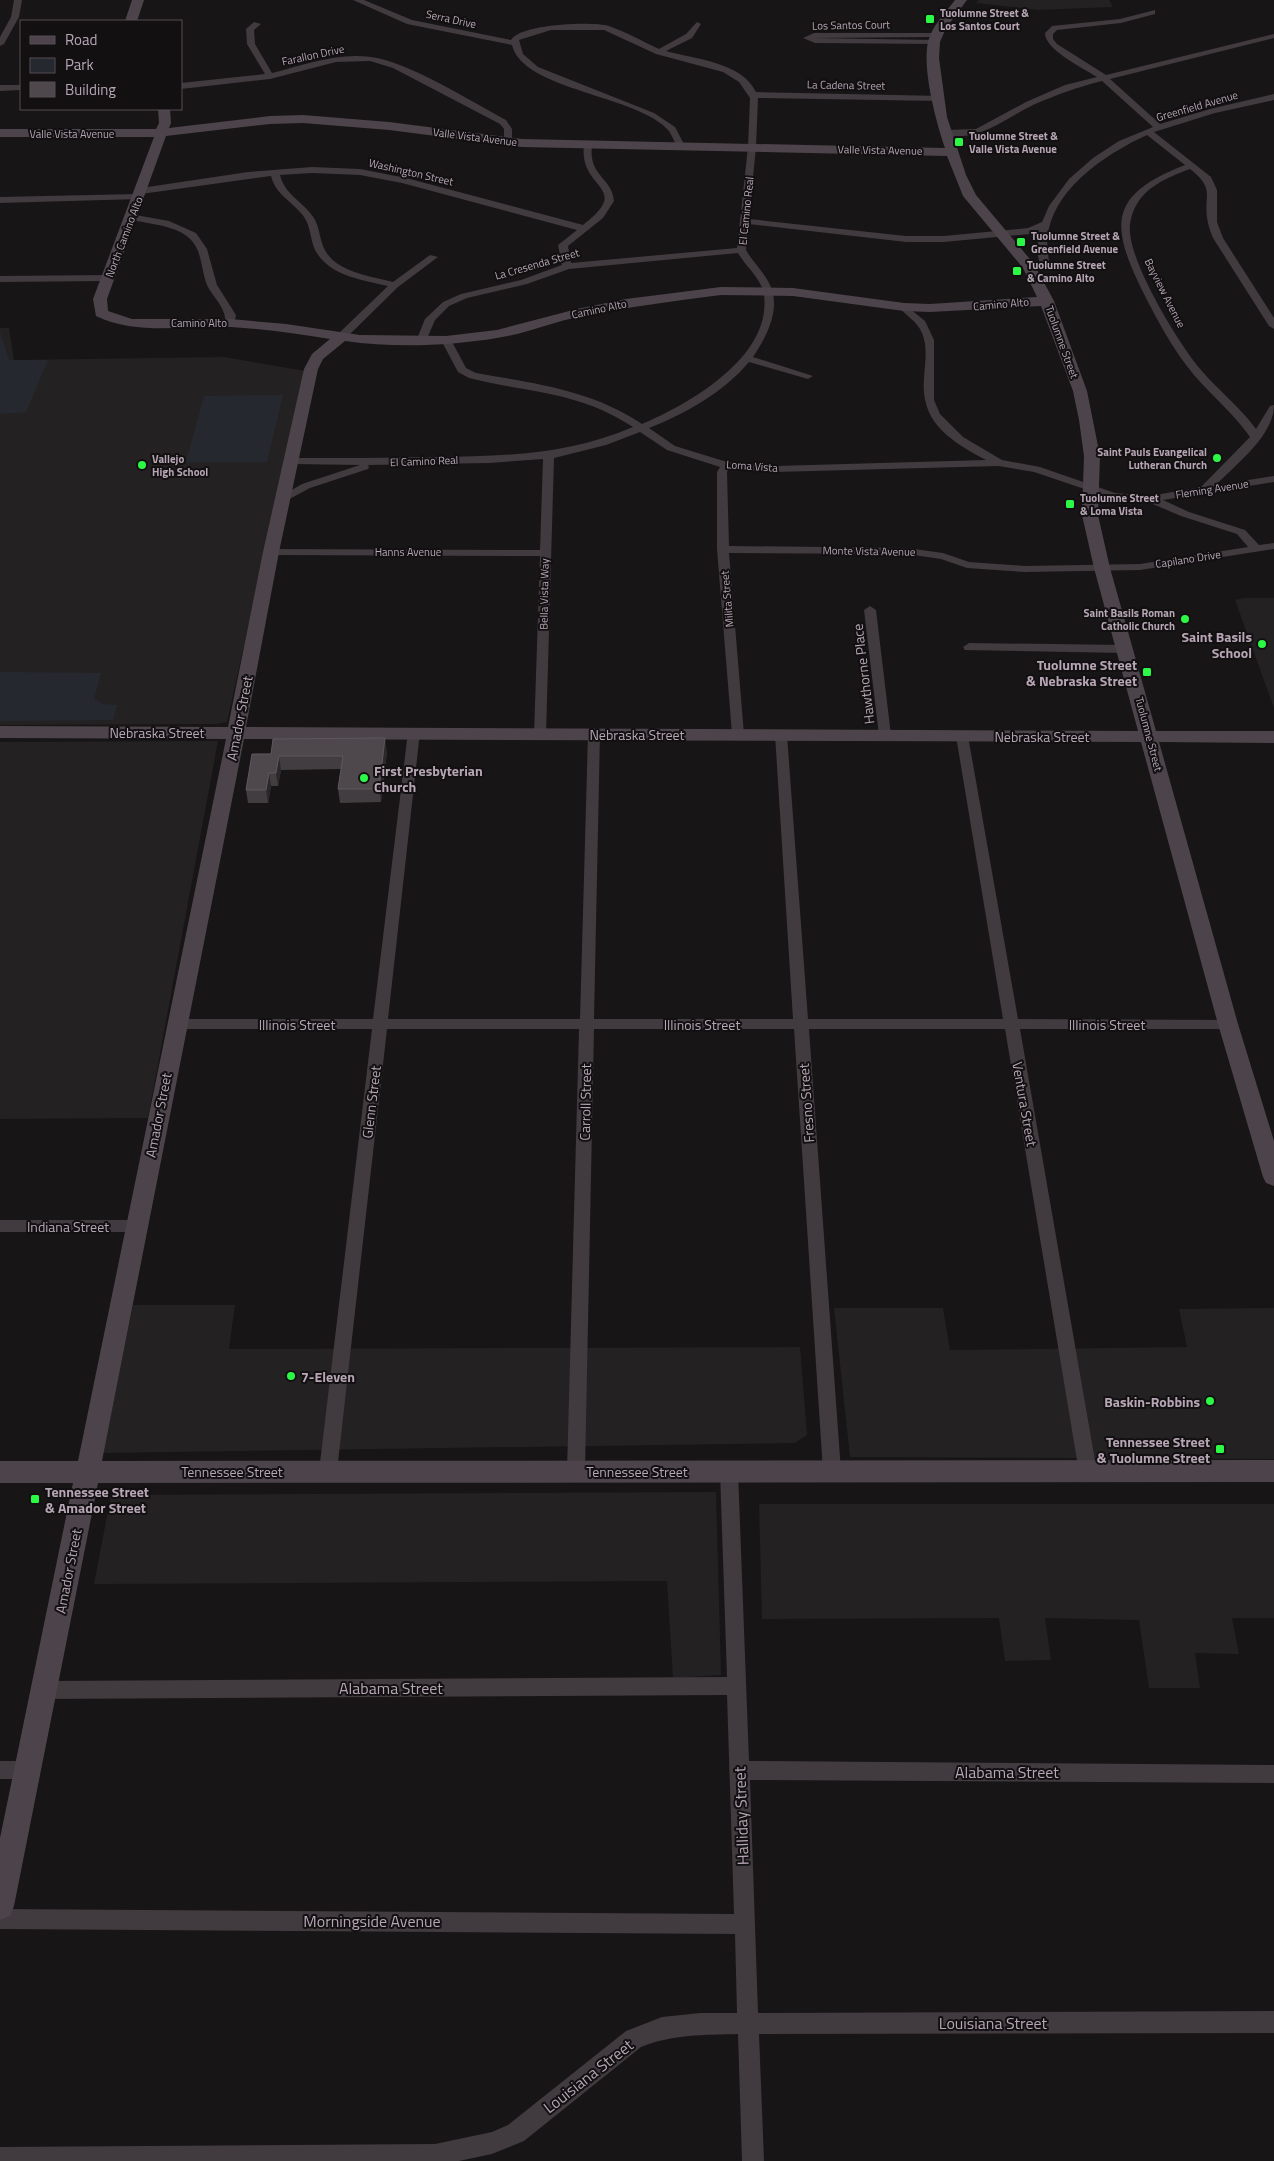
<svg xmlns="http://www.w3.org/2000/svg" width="1274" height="2161" font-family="'Titillium Web',sans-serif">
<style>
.built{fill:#242122}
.green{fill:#25292f}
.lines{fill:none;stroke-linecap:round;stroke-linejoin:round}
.street{fill:#413a3f;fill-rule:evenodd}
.secondary{fill:#4c444a;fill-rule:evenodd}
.wall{fill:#423d40}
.shaded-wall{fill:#2b282a}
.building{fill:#4e484c;stroke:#5f575d}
.poi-dot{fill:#2bf945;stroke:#121011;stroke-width:2}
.labels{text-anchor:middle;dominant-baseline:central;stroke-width:4;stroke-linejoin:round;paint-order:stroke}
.far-poi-label{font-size:11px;font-weight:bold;fill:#b7a6b5;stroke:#121011;text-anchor:start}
.far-street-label{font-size:11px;fill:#b7a6b5;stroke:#121011}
.poi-label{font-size:14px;font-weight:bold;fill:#b7a6b5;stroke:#121011;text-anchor:end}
.street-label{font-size:14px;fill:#b7a6b5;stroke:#121011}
.near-street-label{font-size:16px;fill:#b7a6b5;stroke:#121011}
</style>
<rect width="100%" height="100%" fill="#171516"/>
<path class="built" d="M979,0H1109L1113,7L1038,10L976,3Z
M0,328H9L14,360L224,357L305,371L227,722L217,724L0,725Z
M1244,598H1274V708L1235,600Z
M218,741L148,1118L0,1119V742Z
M133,1305H235L229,1349L800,1347L807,1435L795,1443L103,1453Z
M834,1308H943L950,1350L1187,1347L1179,1309L1274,1308V1459L850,1457Z
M716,1492L721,1675L673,1678L667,1581L94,1584L111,1495Z
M759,1504H1274V1618H1232L1239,1654L1195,1653L1200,1688H1149L1139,1620L1045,1618L1051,1660L1005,1661L999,1618L762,1619Z"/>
<path class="green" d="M0,332L9,360H48L26,412L0,414Z
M283,395L267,462H186L204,396Z
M0,672L101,673L94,699L103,704L117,705L113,720L0,721Z"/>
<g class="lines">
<path class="street" d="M14,0H22L19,17L4,44L0,46V37L11,17Z
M353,0H364L412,20L511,40C520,24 592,21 609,26C626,32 642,41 659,49L686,34L697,22L701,24L692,38L666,51C694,59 742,62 756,92L942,96V100L939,101L758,98L756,147L749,219L906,236H944L1028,228L1042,222L1049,206L1069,179L1093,158L1119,141L1153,127L1102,81C1078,87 1056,95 1033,105C1002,120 980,142 943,135L942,133L946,130L976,129L1026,102L1065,85L1097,77C1083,68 1045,50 1045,33L1052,26L1120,19L1155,10V14L1121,23L1057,30L1053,34V39L1057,44L1106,75L1274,34V38L1110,79L1160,124L1210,109L1274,94V100L1215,113L1154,132L1211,177L1217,190V222L1223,238L1274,318V329L1269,326L1213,238C1211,233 1209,228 1208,223C1202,196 1217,190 1190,169C1171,176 1148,185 1137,204C1132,212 1129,223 1130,233C1133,268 1178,343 1201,370C1219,391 1240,407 1256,429L1270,406L1274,405C1274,436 1236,464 1216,485L1274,476V482L1163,500L1189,512L1245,530L1259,545L1274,543V549L1140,570L1025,572L967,568L941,559L907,554L729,553L744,734L738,738L732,734L717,549V472L720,467L667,450L640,432L606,445L554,458L546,734L540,738L536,737L534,734L540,556L271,555L265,552L271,549L540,550L543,459L489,463L368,465L369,467L368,469L310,488L282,503L276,500L278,498L302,484L360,465L291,464L286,461L291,458C339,458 387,458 436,457C506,456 567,455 633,427C579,391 529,393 469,378L458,372L441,340L450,338L466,368L476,373C534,383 592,390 642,424C689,404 772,357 764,295C762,279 746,267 738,253L569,269L527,284L467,298L449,306L435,320L426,341L421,344L416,341L425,319L443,302L461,294L521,280L562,265L558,245L577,230L402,183L360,175L312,173L280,175C285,194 300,200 311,214C319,223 319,235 323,246C333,272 370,276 393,282L430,255L438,257L398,287L346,338H338V334L388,286C362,280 329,276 315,250C310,239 311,227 304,217C293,201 276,196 271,176L141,194L136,191L141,188L248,172L312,167L360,169L406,178L583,225C634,186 578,190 584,145L588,142L592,145C588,177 612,177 614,201L603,218L568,246L571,263L737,248L748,147L750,98L739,82L723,72L656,54L604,30H551L519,40L523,54L538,67L654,113L675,127L685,146L681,149L678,148C675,143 672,136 669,131C639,95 523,91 512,45L407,24ZM1147,135L1185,165C1107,195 1110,226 1144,294C1158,322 1174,351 1194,375C1212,396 1234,414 1250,437L1201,487L1150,496L1115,493L1040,467L1002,460L963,437L940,414L934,400V340L925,321L904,304L899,307C906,316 917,321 922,333C928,347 925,363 924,378C920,423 951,441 986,460L775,466L727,462L675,446L649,428C685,414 724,392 749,362L808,379L813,376L753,357C767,336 783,306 768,281C762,270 752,261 746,250L748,224L906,242H944L1030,234L1039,230L1037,252L1041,268L1046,271L1051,268C1031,204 1097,158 1147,135ZM999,466L1034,472L1114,499L1148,502L1181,516L1237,534L1248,547L1140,564L1025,566L969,562L943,553L907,548L729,546L727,472L729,469L775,472Z
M254,22L261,24L254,30L255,44L272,73C303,65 338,52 371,57C409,62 470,101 506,120L512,129V142L508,145L504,142V129L500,124L393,68L370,61L336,62L270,79L181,89V83L265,74L247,44L246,29Z
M814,33H936L940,35L936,37L814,38L937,40V44H934L815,43L803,38Z
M0,85H21V90L0,91Z
M137,194L142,197L140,199L0,203V197Z
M130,214L169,221L196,233L207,249L217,285L236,315L234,325L225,323C227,308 213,298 207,285C203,275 202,262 198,251C188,224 150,225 127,219V215Z
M0,276L108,275L113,278L108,281L0,282Z
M870,606L876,610L891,735L885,739L879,735L864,610Z
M969,643L1125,645L1131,649L1125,653L965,650L963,647Z
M414,728L420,732L388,1019H580L588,734L594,730L600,734L594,1019H793L775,735L781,731L787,735L808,1019H1003L956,736L962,732L968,736L1018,1019L1233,1020L1235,1024L1233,1028L1228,1029H1020L1097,1472L1094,1477L1088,1480L1082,1477L1079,1472L1005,1029H809L841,1471L838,1476L832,1479L826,1476L823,1471L794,1029H594L585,1471L582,1476L576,1479L570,1476L567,1471L579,1029H387L337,1471L334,1476L328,1479L322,1476L319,1471L372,1029H176L171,1028L169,1024L171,1020L176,1019H373L408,732Z
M0,1220H136L142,1222L144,1226L142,1230L136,1232H0Z
M729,1463L735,1466L738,1471L749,1761L1274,1765V1783L750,1780L758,2013L1274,2011V2033L759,2034L764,2161H742L738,2034C704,2035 673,2034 641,2047L524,2141L492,2154L459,2161H0V2147L435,2144L492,2132L508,2125L626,2031L662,2017L700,2013H737L735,1934L0,1929V1909L734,1914L727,1695L45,1699L38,1696L35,1690L38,1684L45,1681L727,1677L720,1471L723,1466Z
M0,1761H29L36,1763L39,1770L36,1777L29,1779H0Z"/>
<path class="secondary" d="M132,0H144L137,21H125Z
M955,0H967L946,28L940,42L939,58L947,117L966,175L976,195L1034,264L1054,301L1087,391L1100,456L1098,515L1110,568L1156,731H1274V743L1159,742L1238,1024L1274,1141V1186L1266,1183L1263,1177L1218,1024L1141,742L244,739L102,1461L1274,1460V1482L98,1483L14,1906L10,1916L0,1920V1838L73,1483H0V1461H78L226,739L0,738V726L228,727L263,552L304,369L312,354L330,339C297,334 264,329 231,327C186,325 138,336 96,316L93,299L154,137H0V129H156L159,123L158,109H170L171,123L169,128L270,116L303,115L389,122L522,139L945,148C936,122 922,69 928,42C932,26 945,13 955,0ZM303,123L389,130L522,147L947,156L963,196L1023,268L1037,297L930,304L904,303L793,288L721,287L626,299L577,309L497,330L446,336L360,335L286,324L230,319H132L108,311L107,299L166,136L270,124ZM721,295L793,296L904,311L930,312L1041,306L1073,391L1079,420L1084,456L1082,515L1094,568L1138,731L246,727L279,552L318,369L323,359L345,341C394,348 448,346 497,338C525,334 553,322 582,316C628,307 674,301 721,295Z"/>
</g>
<path class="wall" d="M387,752L381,802L340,803L338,789L341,769L281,770L278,786H271L268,803H248L246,790L252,754Z"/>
<path class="shaded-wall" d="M385,738L387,752L381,802L379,789Z
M279,756L281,770L278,786L276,773Z
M269,773L271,786L268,803L266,790Z"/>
<path class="building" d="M385,738L379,789H338L343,756H279L276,773H269L266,790H246L252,754H271L273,739Z"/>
<g class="poi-dot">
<rect x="925" y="14" width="10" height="10" rx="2.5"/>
<rect x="954" y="137" width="10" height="10" rx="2.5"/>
<rect x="1016" y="237" width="10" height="10" rx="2.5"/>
<rect x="1012" y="266" width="10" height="10" rx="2.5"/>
<circle cx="1217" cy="458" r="5"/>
<circle cx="142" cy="465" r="5"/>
<rect x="1065" y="499" width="10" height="10" rx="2.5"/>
<circle cx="1185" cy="619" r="5"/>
<circle cx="1262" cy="644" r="5"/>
<rect x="1142" y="667" width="10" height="10" rx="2.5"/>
<circle cx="364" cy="778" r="5"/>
<circle cx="291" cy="1376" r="5"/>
<circle cx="1210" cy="1401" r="5"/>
<rect x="1215" y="1444" width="10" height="10" rx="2.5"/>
<rect x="30" y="1494" width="10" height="10" rx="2.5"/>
</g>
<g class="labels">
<g class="far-poi-label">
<text x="940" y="13">Tuolumne Street &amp;<tspan x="940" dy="13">Los Santos Court</tspan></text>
<text x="969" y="136">Tuolumne Street &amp;<tspan x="969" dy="13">Valle Vista Avenue</tspan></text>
<text x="1031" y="236">Tuolumne Street &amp;<tspan x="1031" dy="13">Greenfield Avenue</tspan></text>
<text x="1027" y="265">Tuolumne Street<tspan x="1027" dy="13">&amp; Camino Alto</tspan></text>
<text x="1207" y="452" text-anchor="end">Saint Pauls Evangelical<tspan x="1207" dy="13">Lutheran Church</tspan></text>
<text x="152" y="459">Vallejo<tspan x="152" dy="13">High School</tspan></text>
<text x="1080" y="498">Tuolumne Street<tspan x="1080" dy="13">&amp; Loma Vista</tspan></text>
<text x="1175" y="613" text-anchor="end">Saint Basils Roman<tspan x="1175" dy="13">Catholic Church</tspan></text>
</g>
<g class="far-street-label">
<text transform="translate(451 19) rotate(12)">Serra Drive</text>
<text transform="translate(851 25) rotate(-1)">Los Santos Court</text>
<text transform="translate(313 55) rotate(-12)">Farallon Drive</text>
<text transform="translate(846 85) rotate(1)">La Cadena Street</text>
<text transform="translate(1197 106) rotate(-16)">Greenfield Avenue</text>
<text x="72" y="134">Valle Vista Avenue</text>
<text transform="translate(475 137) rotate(7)">Valle Vista Avenue</text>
<text transform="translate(880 150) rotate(1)">Valle Vista Avenue</text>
<text transform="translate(411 172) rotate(13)">Washington Street</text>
<text transform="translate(746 211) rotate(-84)">El Camino Real</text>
<text transform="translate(124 237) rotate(-69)">North Camino Alto</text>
<text transform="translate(537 264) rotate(-16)">La Cresenda Street</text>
<text transform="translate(1165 293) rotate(63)">Bayview Avenue</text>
<text transform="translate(1001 304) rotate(-5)">Camino Alto</text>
<text transform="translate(599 309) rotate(-12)">Camino Alto</text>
<text x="199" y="323">Camino Alto</text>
<text transform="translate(1062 342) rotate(70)">Tuolumne Street</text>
<text transform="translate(424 461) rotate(-2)">El Camino Real</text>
<text transform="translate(752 466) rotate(4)">Loma Vista</text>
<text transform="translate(1212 489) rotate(-9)">Fleming Avenue</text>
<text transform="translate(869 551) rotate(1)">Monte Vista Avenue</text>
<text x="408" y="552">Hanns Avenue</text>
<text transform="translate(1188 559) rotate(-9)">Capilano Drive</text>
<text transform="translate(544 594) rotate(-89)">Bella Vista Way</text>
<text transform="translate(727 599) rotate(-95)">Milita Street</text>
<text transform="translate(1149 734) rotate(75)">Tuolumne Street</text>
</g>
<g class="poi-label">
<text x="1252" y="636">Saint Basils<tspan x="1252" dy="16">School</tspan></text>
<text x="1137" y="664">Tuolumne Street<tspan x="1137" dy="16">&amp; Nebraska Street</tspan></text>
<text x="374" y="770" text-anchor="start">First Presbyterian<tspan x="374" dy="16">Church</tspan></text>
<text x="301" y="1376" text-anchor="start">7-Eleven</text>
<text x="1200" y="1401">Baskin-Robbins</text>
<text x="1210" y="1441">Tennessee Street<tspan x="1210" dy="16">&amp; Tuolumne Street</tspan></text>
<text x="45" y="1491" text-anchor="start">Tennessee Street<tspan x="45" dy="16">&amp; Amador Street</tspan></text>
</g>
<g class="street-label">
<text transform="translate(863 674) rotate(-97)">Hawthorne Place</text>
<text transform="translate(239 718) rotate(-79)">Amador Street</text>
<text x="157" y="732">Nebraska Street</text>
<text x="637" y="734">Nebraska Street</text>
<text x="1042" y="736">Nebraska Street</text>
<text x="297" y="1024">Illinois Street</text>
<text x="702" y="1024">Illinois Street</text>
<text x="1107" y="1024">Illinois Street</text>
<text transform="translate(371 1102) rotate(-83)">Glenn Street</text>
<text transform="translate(585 1102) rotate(-89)">Carroll Street</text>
<text transform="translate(806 1103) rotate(-94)">Fresno Street</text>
<text transform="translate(1025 1104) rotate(80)">Ventura Street</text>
<text transform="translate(158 1115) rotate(-79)">Amador Street</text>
<text x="68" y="1226">Indiana Street</text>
<text x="232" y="1471">Tennessee Street</text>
<text x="637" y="1471">Tennessee Street</text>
<text transform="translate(68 1571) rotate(-79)">Amador Street</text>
</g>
<g class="near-street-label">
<text x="391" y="1688">Alabama Street</text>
<text x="1007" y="1772">Alabama Street</text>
<text transform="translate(741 1816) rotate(-92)">Halliday Street</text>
<text x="372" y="1921">Morningside Avenue</text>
<text x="993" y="2023">Louisiana Street</text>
<text transform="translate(588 2076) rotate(-38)">Louisiana Street</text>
</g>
</g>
<rect x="20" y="20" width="162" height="90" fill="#121011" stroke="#544c53"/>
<rect x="30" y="36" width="25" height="8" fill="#4c444a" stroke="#544c53"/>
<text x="65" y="45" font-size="15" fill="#b7a6b5">Road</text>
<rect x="30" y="58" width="25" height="15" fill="#25292f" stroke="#544c53"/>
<text x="65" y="70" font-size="15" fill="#b7a6b5">Park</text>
<rect x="30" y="82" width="25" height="15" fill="#4e484c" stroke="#544c53"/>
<text x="65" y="95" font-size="15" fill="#b7a6b5">Building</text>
</svg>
